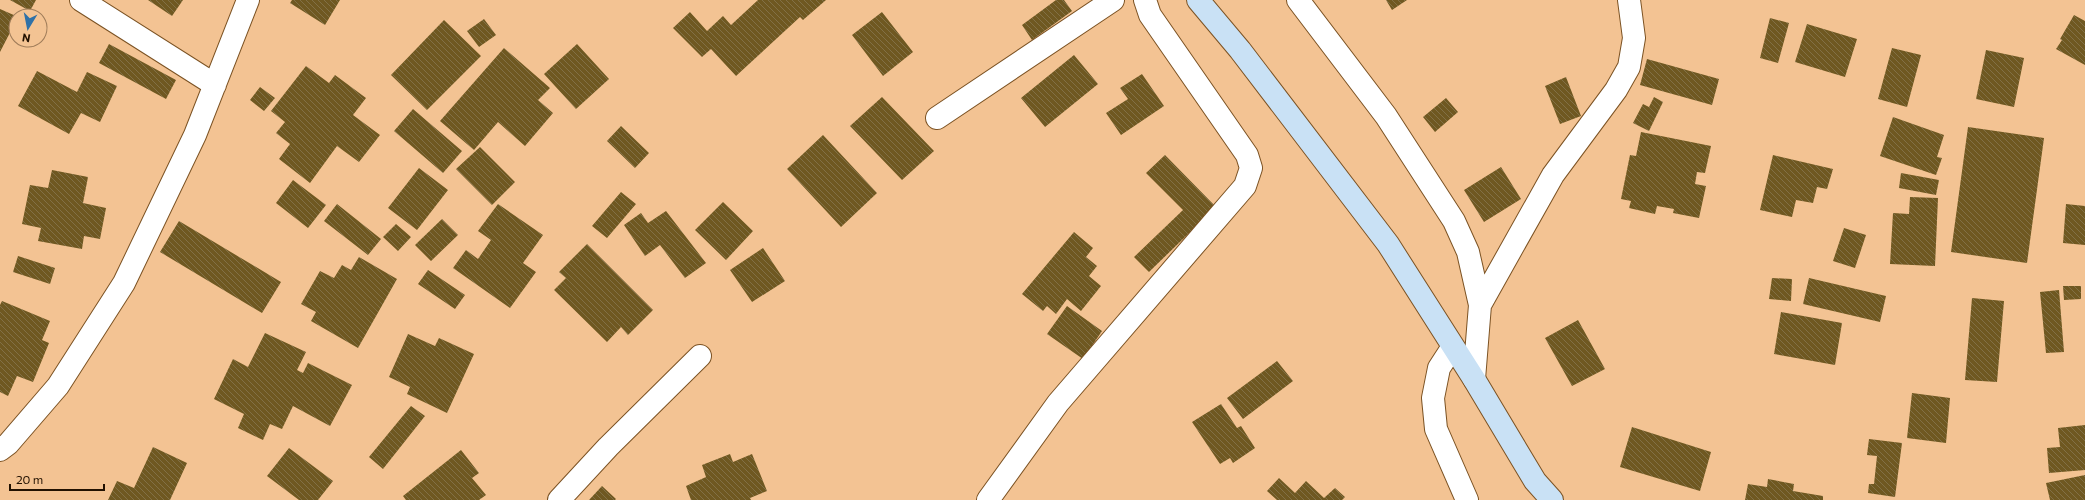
<svg xmlns="http://www.w3.org/2000/svg" width="2085" height="500" font-family="Commissioner,sans-serif">
<style>
.building{fill:url(#building-back-hatch)}
.lines{fill:none;stroke-linecap:round;stroke-linejoin:round}
.street-casing{stroke:#7b5223;stroke-width:24}
.secondary-casing{stroke:#7b5223;stroke-width:24}
.street{stroke:#fff;stroke-width:22}
.secondary{stroke:#c9e1f5;stroke-width:22}
</style>
<defs>
<pattern id="building-back-hatch" width="6" height="6" patternUnits="userSpaceOnUse"><rect width="6" height="6" fill="#6f5821"/><path d="M-1 5l2 2M0 0l6 6M5-1l2 2" fill="none" stroke="#827046"/></pattern>
</defs>
<rect width="100%" height="100%" fill="#f3c393"/>
<path class="building" d="M10,0H36L30,11Z
M148,0H183L172,16Z
M292,0H340L325,25L290,3Z
M758,0H826L803,20L800,17L736,76L711,49L702,57L673,28L690,12L707,31L723,16L731,25Z
M1056,0H1064L1072,11L1032,40L1022,25Z
M1386,0H1407L1392,10Z
M0,9L16,16V21L0,52Z
M882,12L913,52L883,76L852,35Z
M2074,15L2085,21V65L2056,49L2062,40L2060,39Z
M1770,18L1789,23L1778,63L1760,58Z
M484,19L496,35L479,47L467,31Z
M444,20L481,56L427,110L391,75Z
M1807,24L1857,39L1845,77L1795,62Z
M109,44L176,80L166,99L99,63Z
M577,44L609,79L576,109L544,74Z
M504,48L550,88L538,100L553,113L525,146L498,122L474,150L440,121Z
M1892,48L1921,55L1907,107L1878,99Z
M1986,50L2024,58L2014,107L1976,99Z
M1074,55L1098,84L1045,127L1021,98Z
M1647,59L1719,79L1712,105L1640,85Z
M306,66L329,83L335,75L366,98L353,115L380,135L359,162L337,146L310,183L279,159L290,144L276,133L285,122L271,111Z
M37,71L77,92L87,72L117,86L100,122L81,113L69,134L18,106Z
M1142,74L1164,106L1121,135L1106,113L1128,99L1120,88Z
M1566,77L1581,116L1560,124L1545,86Z
M260,87L275,98L264,111L250,100Z
M882,97L934,151L902,180L850,126Z
M1654,97L1663,102L1649,131L1633,123L1643,104L1649,107Z
M1446,98L1458,112L1435,132L1423,117Z
M413,109L462,151L443,173L394,131Z
M1893,117L1944,135L1937,157L1942,158L1936,175L1880,156Z
M621,126L649,153L635,168L607,141Z
M1968,127L2044,138L2027,263L1951,252Z
M1641,132L1711,146L1705,173L1697,172L1695,184L1706,186L1699,218L1673,213L1674,209L1657,206L1655,214L1629,208L1631,201L1621,199L1630,155L1636,156Z
M823,135L877,193L841,227L787,169Z
M480,147L515,182L492,205L456,169Z
M1165,155L1216,207L1149,272L1134,257L1183,210L1146,173Z
M1773,155L1833,169L1827,189L1817,187L1813,203L1796,200L1792,217L1760,210Z
M1501,167L1521,199L1484,222L1464,190Z
M419,168L448,190L417,230L388,208Z
M52,170L88,177L83,203L106,208L100,239L84,236L82,249L38,241L41,228L22,224L30,185L48,188Z
M1901,173L1939,180L1936,195L1899,188Z
M293,180L326,205L308,228L276,203Z
M621,192L636,204L607,238L592,226Z
M1910,197L1938,198L1935,266L1890,264L1893,213L1909,214Z
M723,202L753,231L726,260L695,230Z
M337,204L381,239L368,255L324,221Z
M498,204L543,235L523,263L536,272L510,308L453,268L466,250L478,259L491,240L478,231Z
M2066,204L2085,206V245L2063,243Z
M666,211L706,263L685,278L660,245L645,256L624,225L641,213L648,223Z
M442,219L458,235L431,261L415,245Z
M179,221L281,282L262,313L160,252Z
M396,224L411,237L398,251L383,237Z
M1844,228L1866,235L1855,268L1833,261Z
M1074,232L1093,248L1086,257L1097,266L1089,276L1101,286L1081,311L1067,299L1056,314L1047,306L1043,311L1022,294Z
M587,244L653,310L628,335L621,327L607,342L554,290L566,278L559,272Z
M763,248L785,281L752,302L730,270Z
M18,256L55,268L50,284L13,272Z
M359,257L397,279L358,348L311,321L316,312L301,304L320,271L334,278L342,265L351,270Z
M428,270L465,295L455,309L418,284Z
M1772,278L1792,279L1791,301L1769,299Z
M1809,278L1886,296L1880,322L1803,304Z
M2063,286H2081V299L2064,300Z
M2059,290L2064,352L2046,353L2040,292Z
M1972,298L2004,301L1997,382L1965,380Z
M2,301L50,321L42,340L49,343L33,382L17,376L8,396L0,392V305Z
M1067,306L1102,331L1083,359L1047,334Z
M1781,312L1842,323L1835,365L1774,354Z
M1578,320L1605,369L1572,386L1545,338Z
M265,333L306,352L297,370L303,373L308,363L352,385L330,426L293,406L282,429L270,424L263,440L238,428L244,414L214,399L233,359L248,367Z
M408,334L435,346L439,338L474,354L447,413L407,394L410,387L389,377Z
M1277,361L1293,381L1243,419L1227,398Z
M1912,393L1950,398L1946,443L1907,438Z
M1221,404L1237,428L1241,426L1255,448L1233,463L1230,458L1220,464L1192,422Z
M411,406L425,416L383,469L369,457Z
M2085,425V470L2049,473L2047,448L2060,447L2058,428Z
M1632,427L1711,452L1700,491L1620,467Z
M1869,439L1902,443L1895,497L1868,493L1869,484H1874L1877,456L1867,455Z
M153,447L187,463L170,500H108L117,481L134,488Z
M289,448L333,481L318,500H299L267,476Z
M461,450L479,473L472,478L486,495L479,500H406L403,496Z
M730,454L733,462L752,454L767,491L750,498L751,500H691L686,486L706,477L702,465Z
M2085,475V500H2050L2046,483Z
M1279,478L1295,493L1306,481L1324,498L1335,488L1345,497L1342,500H1277L1267,491Z
M1768,479L1794,484L1793,491L1823,496V500H1745L1748,484L1767,487Z
M602,486L616,499L615,500H589Z"/>
<g class="lines">
<g class="street-casing">
<path id="street" d="M81,0L215,85
M1298,0L1386,116L1454,221L1468,252L1480,305L1474,379
M937,118L1113,0
M1480,305L1553,175L1616,90L1629,67L1634,38L1629,0
M1452,348L1439,368L1433,398L1436,429L1467,500
M0,450L8,444L58,386L124,283L195,135L248,0
M559,500L608,447L700,356
M988,500L1058,403L1245,186L1251,168L1247,155L1150,15L1145,0"/>
</g>
<g class="secondary-casing">
<path id="secondary" d="M1198,0L1240,50L1388,244L1474,379L1535,481L1552,500"/>
</g>
<use href="#street" class="street"/>
<use href="#secondary" class="secondary"/>
</g>
<g transform="translate(28 28) rotate(190)"><circle r="19" fill="#f3c393" stroke="#9f7c59"/>
<path d="M0-3L7 15L0 10L-7 15Z" fill="#2f71a7"/>
<text y="-6" font-size="11" font-weight="bold" text-anchor="middle" fill="#221101">N</text>
</g>
<path d="M10 484v6h94v-6" fill="none" stroke="#221101" stroke-width="2"/>
<text x="16" y="484" font-size="12" fill="#221101" stroke="#f3c393" stroke-width="3" paint-order="stroke">20 m</text>
</svg>
